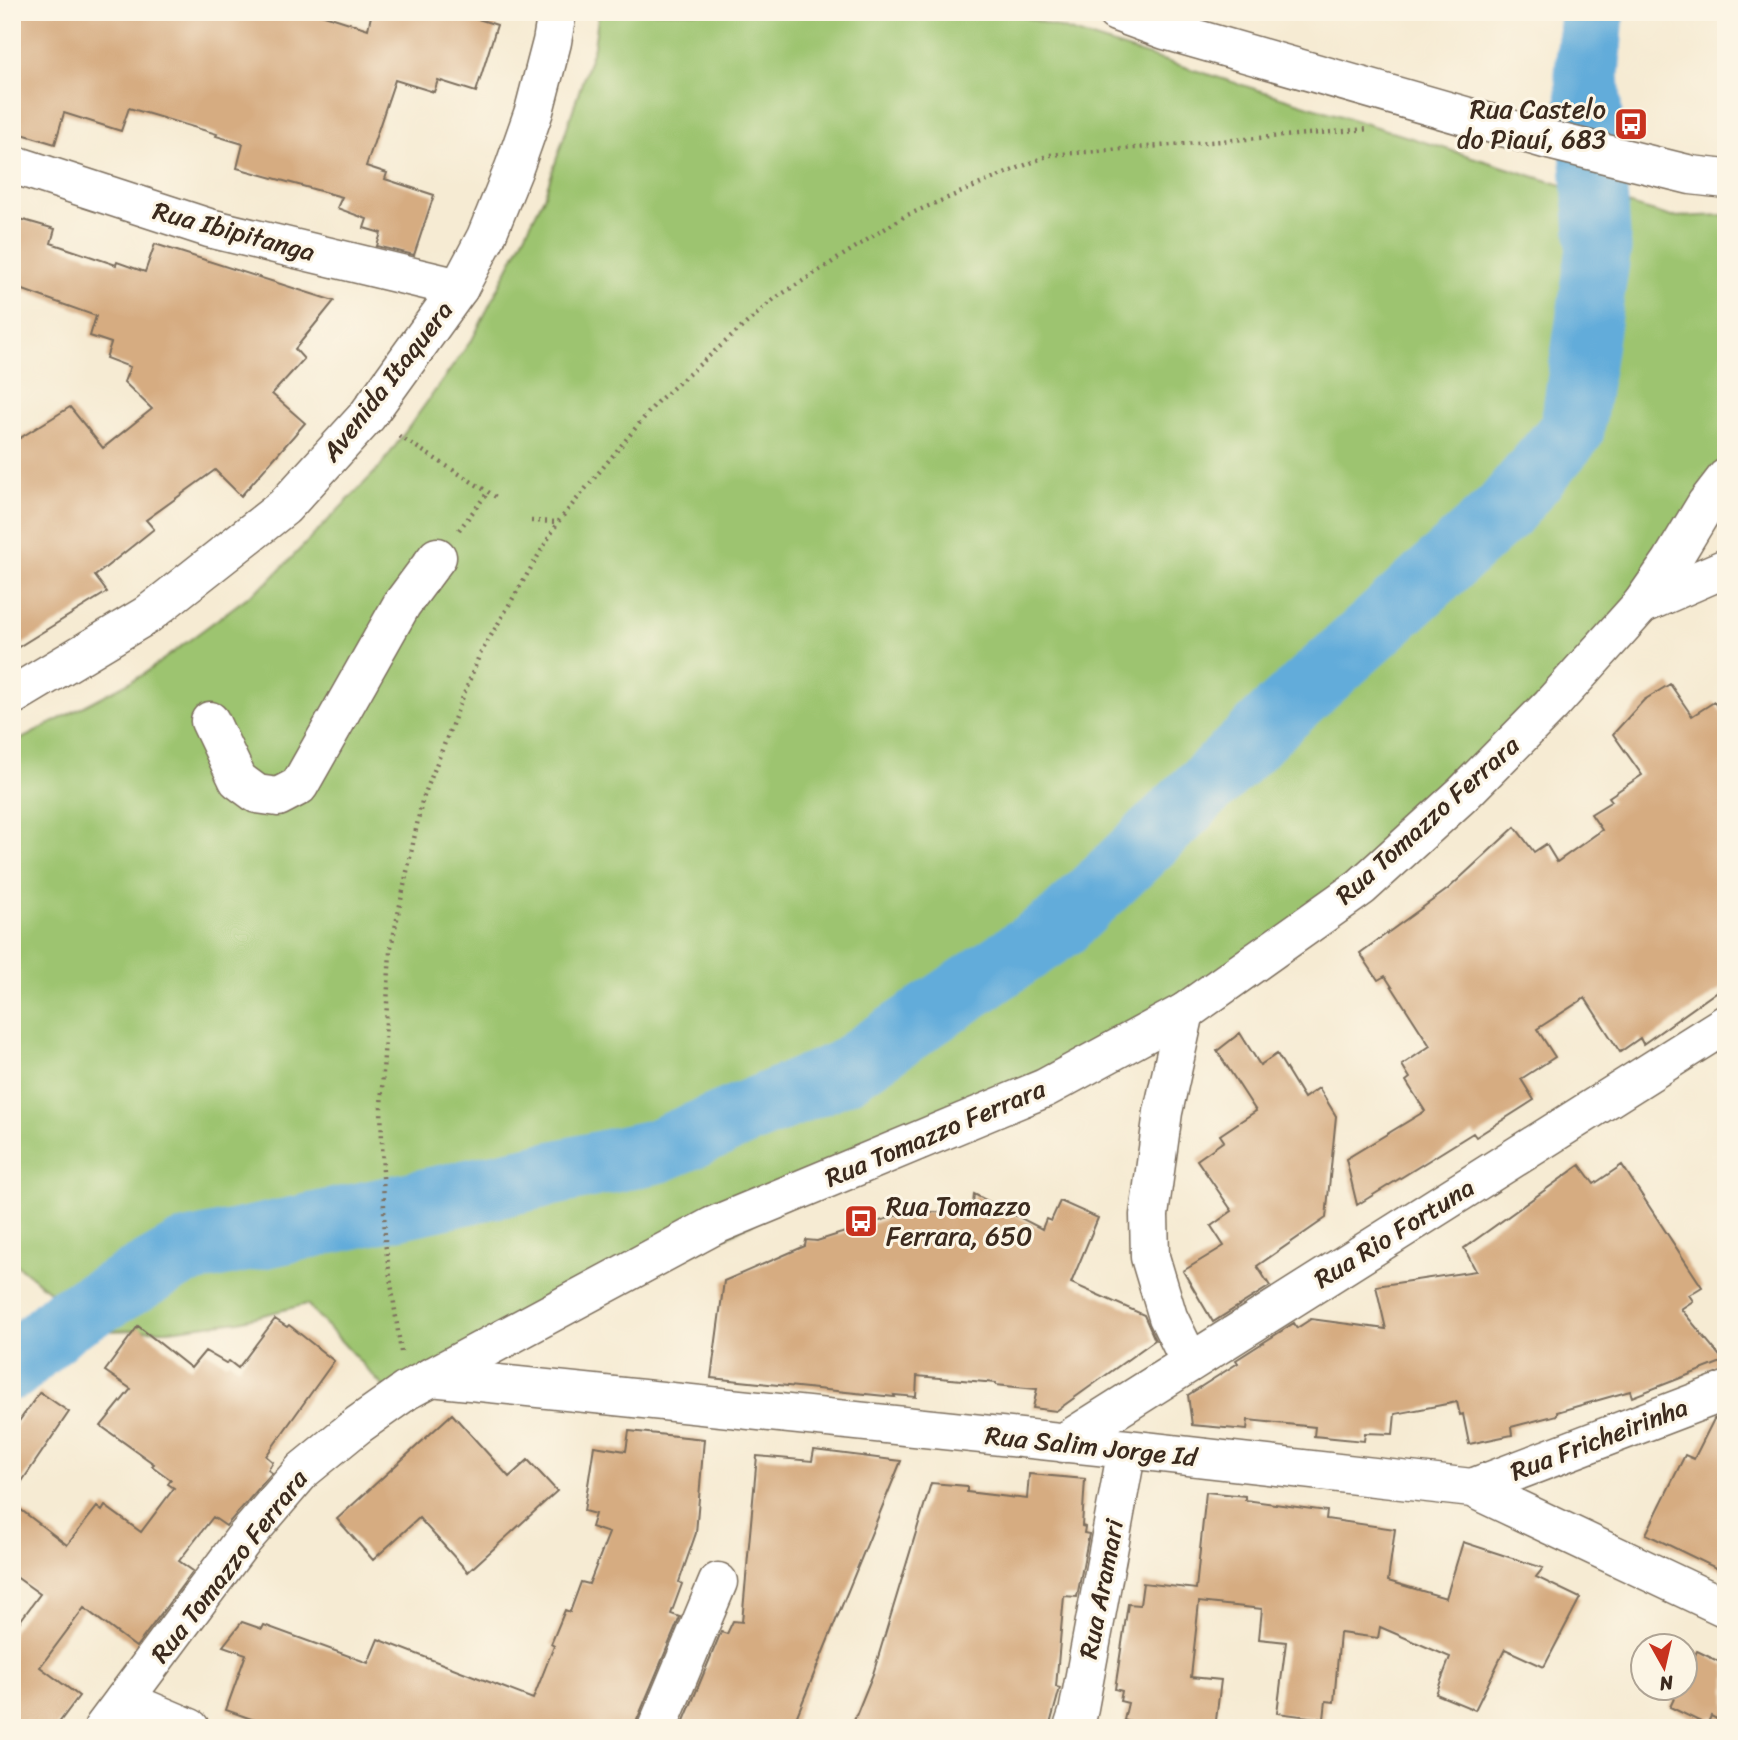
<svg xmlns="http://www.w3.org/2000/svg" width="1738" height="1740" font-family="Sriracha,sans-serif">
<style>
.green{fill:#9dc46f;stroke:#6c7746;stroke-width:2}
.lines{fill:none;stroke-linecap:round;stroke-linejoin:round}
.river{stroke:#62acda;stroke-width:65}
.building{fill:#d6ac81}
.minor-casing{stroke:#7c6e5d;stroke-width:41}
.major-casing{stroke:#7c6e5d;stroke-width:41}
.path{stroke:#7c6e5d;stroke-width:4.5;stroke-dasharray:2 5;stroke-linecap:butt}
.minor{stroke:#fff;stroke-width:38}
.major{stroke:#fff;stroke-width:38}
.labels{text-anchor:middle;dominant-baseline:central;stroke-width:6;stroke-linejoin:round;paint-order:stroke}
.poi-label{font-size:26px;fill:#3b2a1e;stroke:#fcf5e5;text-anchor:end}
.street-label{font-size:26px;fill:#3b2a1e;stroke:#fcf5e5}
</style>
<rect width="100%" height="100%" fill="#fcf5e5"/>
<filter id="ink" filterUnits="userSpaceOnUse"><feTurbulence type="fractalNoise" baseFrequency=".0143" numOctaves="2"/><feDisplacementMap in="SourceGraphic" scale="14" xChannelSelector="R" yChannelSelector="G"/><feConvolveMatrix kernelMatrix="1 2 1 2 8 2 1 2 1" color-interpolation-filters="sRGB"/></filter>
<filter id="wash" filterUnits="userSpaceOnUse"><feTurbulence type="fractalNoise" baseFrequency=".00686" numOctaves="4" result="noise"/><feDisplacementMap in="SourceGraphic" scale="28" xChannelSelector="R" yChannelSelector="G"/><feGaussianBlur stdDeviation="1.57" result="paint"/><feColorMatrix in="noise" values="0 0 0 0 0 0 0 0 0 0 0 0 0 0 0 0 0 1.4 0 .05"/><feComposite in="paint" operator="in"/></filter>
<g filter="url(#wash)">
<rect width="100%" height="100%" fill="#f6ebd3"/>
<path class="green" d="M599,12H1009L1555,183L1672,217L1726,215V486L1562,703L1323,920L804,1197L398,1403L307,1304L239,1321L169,1330L98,1331L12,1261V744L141,676L269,581L380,467L473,338L544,197L594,46Z"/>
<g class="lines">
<path class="river" d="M12,1368L64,1321L184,1253L657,1151L844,1072L1062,925L1276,718L1504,511L1572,430L1599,248L1587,75L1592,12"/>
</g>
<g id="blocks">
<path class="building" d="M12,12H315L368,29L372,12H456L497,25L476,92L438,80L434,92L395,80L366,166L387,173L385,179L434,195L414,255L377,246L381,233L364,228L367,219L337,208L342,197L237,168L243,144L216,136L217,134L129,108L121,131L64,113L55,144L12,131Z
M20,219L55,229L51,243L116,265L117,262L145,272L155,244L334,301L295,349L304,359L272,394L305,423L241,496L215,470L146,520L154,529L95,576L107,592L12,651V443L70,407L103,448L152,409L124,382L130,367L106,358L111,343L90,336L96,316L12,286V245Z
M1670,684L1692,716L1714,702L1726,719V985L1643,1044L1640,1038L1620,1052L1585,998L1537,1029L1555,1057L1521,1079L1534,1100L1476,1137L1473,1133L1357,1205L1346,1159L1425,1111L1406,1081L1410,1078L1402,1065L1430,1046L1385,976L1378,980L1360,953L1448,889L1515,827L1534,852L1546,844L1557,862L1602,830L1591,814L1612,801L1609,797L1642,775L1613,734L1644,700Z
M1240,1033L1260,1065L1277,1054L1304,1098L1319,1088L1336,1116L1326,1218L1257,1266L1270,1286L1213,1322L1183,1271L1224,1246L1211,1226L1232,1211L1197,1160L1224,1141L1220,1135L1256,1111L1217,1051Z
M1580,1165L1594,1184L1622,1165L1702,1287L1689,1295L1693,1301L1681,1309L1724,1361L1632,1397L1630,1391L1557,1412V1415L1511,1427L1512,1435L1469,1444L1463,1414L1460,1415L1457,1402L1395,1414L1393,1434L1365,1433L1364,1441L1314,1436L1315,1427L1248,1420L1247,1430L1192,1425L1188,1395L1238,1363L1236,1360L1294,1323L1297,1328L1311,1319L1386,1329L1376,1286L1476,1271L1464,1248Z
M974,1194L1042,1229L1046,1219L1051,1221L1060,1201L1098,1218L1071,1283L1144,1315L1155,1340L1056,1411L1033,1408L1037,1389L996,1385V1383L917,1376L916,1397L894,1395L895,1397L711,1378L724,1281L805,1246L806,1240L817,1241L911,1211L972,1214Z
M275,1319L287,1327L289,1325L334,1361L266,1456L273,1462L268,1470L272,1473L226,1526L213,1517L179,1561L193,1571L136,1647L84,1608L40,1667L79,1696L55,1728H12V1632L40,1594L12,1574V1503L67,1545L97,1507L102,1511L105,1506L141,1532L174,1488L168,1484L171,1480L152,1466L154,1464L101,1426L131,1389L105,1371L138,1326L191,1368L205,1351L226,1363L229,1361L238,1368Z
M40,1392L69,1412L12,1496V1431Z
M452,1414L509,1477L528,1460L557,1491L468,1572L419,1518L373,1560L337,1519Z
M1726,1415V1573L1646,1534L1685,1455L1694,1459L1714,1419Z
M629,1431L704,1439L696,1533L679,1582L682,1584L671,1614L680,1617L637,1720L636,1728H255L257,1721L226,1710L246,1654L223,1646L242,1622L262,1629L264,1625L368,1663L378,1639L533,1699L554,1646L551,1644L565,1610L570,1612L581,1582L589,1584L609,1533L591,1527L595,1514L584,1511L594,1446L626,1451Z
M814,1450L901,1461L792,1728H681L721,1632L727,1634L733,1621L742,1622L757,1456L812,1461Z
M1029,1474L1085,1479L1082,1526L1085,1527L1084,1533L1089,1534L1077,1597L1064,1596L1056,1687L1060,1688L1049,1728H851L873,1674L931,1483L967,1486V1492L1027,1499Z
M1206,1492L1245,1496V1500L1327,1511L1326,1519L1395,1529L1388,1581L1446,1598L1463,1542L1543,1568L1536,1577L1580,1598L1544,1667L1505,1649L1475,1710L1436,1694L1450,1657L1380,1627L1378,1638L1340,1633L1334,1702L1326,1701L1324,1719L1277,1713L1286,1642L1259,1639L1262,1609L1199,1602L1191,1677L1221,1680L1215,1728H1147L1124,1720L1128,1703L1120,1701L1122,1691L1115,1689L1128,1604L1140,1605L1143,1583L1196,1589Z
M1697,1651L1726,1665V1724L1711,1716L1707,1725L1670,1707L1679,1688H1685V1675Z"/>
</g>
</g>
<g filter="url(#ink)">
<use href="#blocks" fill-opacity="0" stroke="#7c6e5d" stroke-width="2"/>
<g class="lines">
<g class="minor-casing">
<path id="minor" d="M12,164L209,228L459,288
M1641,605L1726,568
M210,721L238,780L257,794L278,797L299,786L402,604L437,557
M1185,1012L1163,1112L1149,1215L1150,1257L1168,1317L1190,1362
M431,1377L1127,1449L1472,1488L1726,1608
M1063,1443L1726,1024
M1472,1488L1726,1391
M124,1700L190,1728
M657,1728L718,1582
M1073,1728L1078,1713L1127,1449"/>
</g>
<g class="major-casing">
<path id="major" d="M1116,12L1165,30L1545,139L1691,175L1726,179
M12,696L147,615L284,507L367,416L459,288L486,237L514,168L534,111L552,42L557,12
M103,1728L243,1540L303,1470L358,1425L406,1391L713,1226L1045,1088L1185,1012L1361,887L1463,794L1551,705L1641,605L1671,562L1706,504L1726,478"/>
</g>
<path class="path" d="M1719,12L1726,75
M399,436L496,497
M531,521L558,522
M459,530L488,492
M401,1352L385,1242L381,1107L390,952L422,801L479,656L558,522L657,402L774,299L905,216L1049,155L1369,129"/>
<use href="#minor" class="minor"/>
<use href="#major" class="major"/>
</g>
</g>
<defs>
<g id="bus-square" transform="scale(1.75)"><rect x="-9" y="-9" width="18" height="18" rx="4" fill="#c8321e" stroke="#fcf5e5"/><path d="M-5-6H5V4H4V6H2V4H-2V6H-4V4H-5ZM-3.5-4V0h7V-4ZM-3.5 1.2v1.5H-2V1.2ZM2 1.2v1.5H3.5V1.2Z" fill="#fff"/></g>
</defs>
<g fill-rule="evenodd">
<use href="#bus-square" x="1631" y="124"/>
<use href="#bus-square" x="861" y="1221"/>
</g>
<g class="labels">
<g class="poi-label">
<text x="1606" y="109">Rua Castelo<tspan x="1606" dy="30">do Piauí, 683</tspan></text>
<text x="886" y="1206" text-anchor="start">Rua Tomazzo<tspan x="886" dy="30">Ferrara, 650</tspan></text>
</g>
<g class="street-label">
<text transform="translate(234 231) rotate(15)">Rua Ibipitanga</text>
<text transform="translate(387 381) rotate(-52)">Avenida Itaquera</text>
<text transform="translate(1427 820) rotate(-42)">Rua Tomazzo Ferrara</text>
<text transform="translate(935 1133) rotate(-23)">Rua Tomazzo Ferrara</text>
<text transform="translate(1394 1233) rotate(-32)">Rua Rio Fortuna</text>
<text transform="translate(1599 1439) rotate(-21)">Rua Fricheirinha</text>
<text transform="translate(1091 1446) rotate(6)">Rua Salim Jorge Id</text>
<text transform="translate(229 1566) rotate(-52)">Rua Tomazzo Ferrara</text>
<text transform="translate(1101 1589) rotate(-79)">Rua Aramari</text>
</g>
</g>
<rect width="1738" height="1740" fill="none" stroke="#fcf5e5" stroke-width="42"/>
<g transform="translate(1664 1667) rotate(172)"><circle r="33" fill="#fcf5e5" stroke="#afa495" stroke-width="2"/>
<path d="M0-5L12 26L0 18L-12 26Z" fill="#c8321e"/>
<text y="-10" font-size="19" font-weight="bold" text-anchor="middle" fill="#3b2a1e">N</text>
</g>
</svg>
